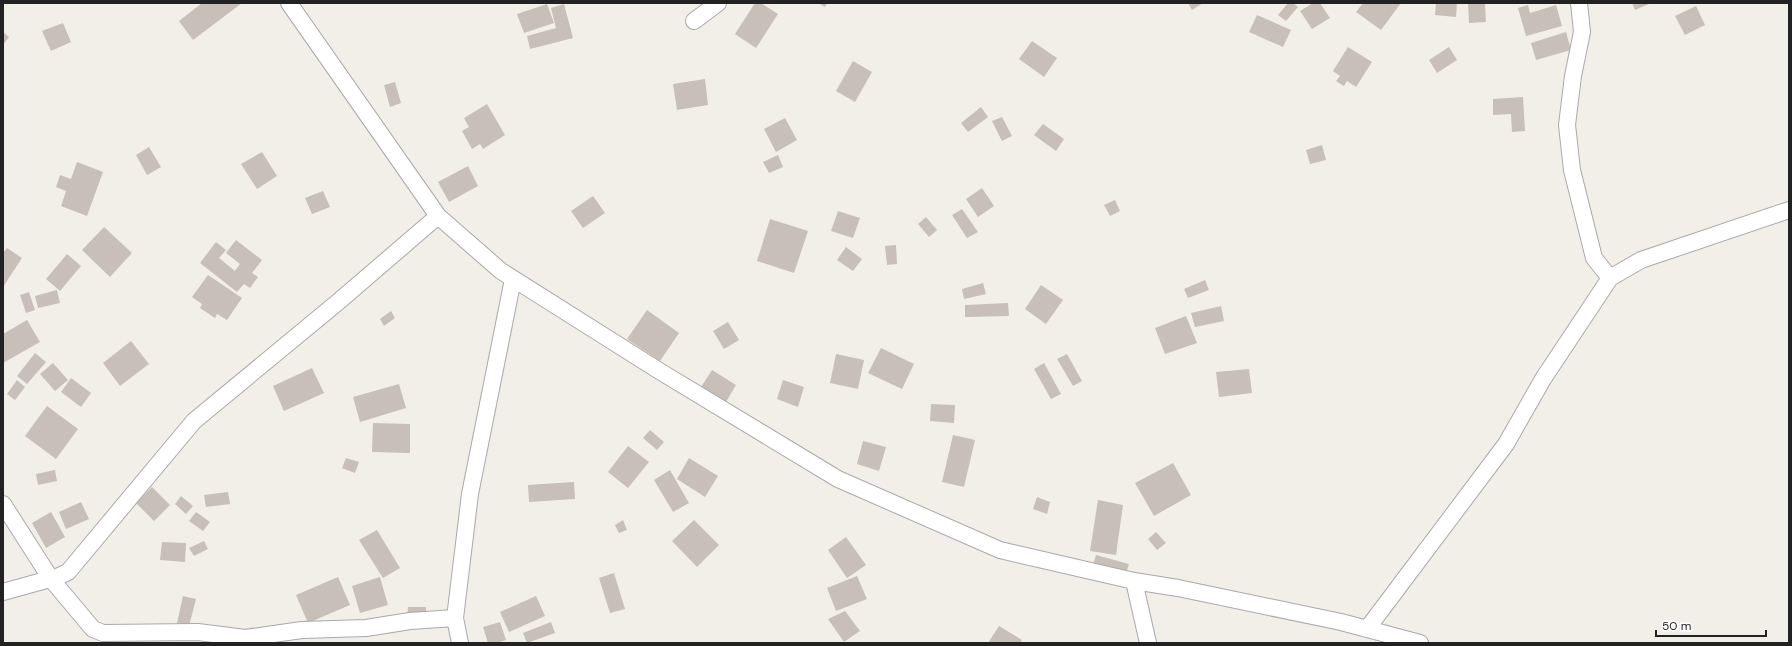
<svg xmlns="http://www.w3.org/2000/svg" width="1792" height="646" font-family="'DM Sans',sans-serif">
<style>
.building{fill:#c7bfb8}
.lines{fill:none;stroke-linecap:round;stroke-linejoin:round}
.street-casing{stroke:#a9a9a9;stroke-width:18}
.street{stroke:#fff;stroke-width:16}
</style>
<rect width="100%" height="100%" fill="#f2efe9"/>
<path class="building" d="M202,3H242L193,40L179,21Z
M755,3H761L778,14L756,48L735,34Z
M818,3H827L825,7Z
M1188,3H1203L1192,10Z
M1288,3H1293L1298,7L1286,21L1278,15Z
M1313,3H1320L1330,18L1312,29L1300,11Z
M1363,3H1401L1381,30L1356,12Z
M1436,3H1457L1456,17L1435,15Z
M1468,3H1485L1486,22L1469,23Z
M1632,3H1651L1635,10Z
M547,4L554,23L524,33L517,14Z
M564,4L573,38L530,49L527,36L556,28L551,8Z
M1528,5L1530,13L1556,5L1562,26L1526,36L1518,8Z
M1696,6L1705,25L1685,35L1675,16Z
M1257,15L1291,30L1283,47L1249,32Z
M63,23L71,42L51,51L42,31Z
M3,32L9,37L3,45Z
M1566,32L1571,50L1536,60L1531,43Z
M1032,41L1057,58L1044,77L1019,59Z
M1348,47L1372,62L1356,87L1347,81L1344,86L1336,81L1340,76L1333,71Z
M1449,47L1457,60L1437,73L1429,60Z
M853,61L872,72L855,102L836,91Z
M705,79L708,105L677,110L673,84Z
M395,82L401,103L390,107L384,85Z
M1523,97L1525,131L1512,132L1511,114L1493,115V99Z
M487,104L505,135L483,149L480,144L472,149L462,131L469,127L464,118Z
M981,107L988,117L968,132L961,123Z
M1002,117L1012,136L1002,141L992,121Z
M785,118L797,140L776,152L764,129Z
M1043,124L1064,139L1056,151L1034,135Z
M1322,145L1326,160L1310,164L1306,150Z
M149,147L161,167L147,175L136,155Z
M262,152L277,176L257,189L241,164Z
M778,155L783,167L769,173L763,162Z
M77,162L103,172L87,216L61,206L66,191L56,187L60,175L71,179Z
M468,166L478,186L449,202L438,182Z
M982,188L994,206L978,217L966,199Z
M323,191L330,207L312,214L305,198Z
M593,196L605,213L583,228L571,211Z
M1115,200L1120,211L1110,216L1104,205Z
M962,209L978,232L967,238L952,215Z
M838,211L860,218L853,238L831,231Z
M926,217L937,230L929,237L918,224Z
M770,219L808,231L794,273L757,261Z
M104,227L132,253L110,277L82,250Z
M236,240L262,260L252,273L258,277L250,288L244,284L237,292L200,263L216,242L226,250L219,258L235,271L240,264L226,253Z
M896,245L897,264L887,265L885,246Z
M846,247L862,259L853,271L837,260Z
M7,248L22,258L3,287V253Z
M67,254L81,266L60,291L46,279Z
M208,275L242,298L227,320L217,314L215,318L200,308L202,304L192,297Z
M1205,280L1209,290L1188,298L1184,289Z
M983,283L986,294L964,299L962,289Z
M1041,285L1063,300L1046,324L1025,309Z
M57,290L60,303L38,308L35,296Z
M29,292L35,310L26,313L20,295Z
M1008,303L1009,316L965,317V305Z
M1221,306L1224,321L1195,327L1191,313Z
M647,310L679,333L660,361L627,339Z
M391,311L395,318L384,326L380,319Z
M1186,316L1197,343L1165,354L1155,328Z
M27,320L40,342L3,363V334Z
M728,322L739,340L724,349L713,331Z
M131,341L149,364L120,386L103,363Z
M881,348L914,364L902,389L868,373Z
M35,353L46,362L27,384L17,376Z
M836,354L864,360L858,389L830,383Z
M1067,354L1082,381L1073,386L1057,359Z
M53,363L68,380L55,391L40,374Z
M1044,363L1061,394L1051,399L1034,369Z
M312,368L324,393L284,411L273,386Z
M1249,369L1252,393L1219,397L1216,372Z
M712,370L736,385L726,402L701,387Z
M71,378L91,393L81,407L61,392Z
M17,380L25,387L15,400L7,394Z
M783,380L804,387L798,407L777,399Z
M399,384L406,408L360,422L353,397Z
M931,404L955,405L954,423L930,421Z
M47,406L78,429L56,459L25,436Z
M373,423L410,424V453L372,452Z
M650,430L664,442L657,450L643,438Z
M953,435L975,440L964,487L942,482Z
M863,441L886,447L879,471L857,464Z
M628,446L649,462L628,488L608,472Z
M346,458L359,462L355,473L342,468Z
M689,458L718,476L705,497L677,479Z
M1173,463L1191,495L1154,516L1135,483Z
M55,470L57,481L38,485L36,474Z
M670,470L689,503L673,512L654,480Z
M574,482L575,499L529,502L528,485Z
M152,487L170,505L154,521L136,503Z
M228,492L230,504L206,507L204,495Z
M181,496L193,506L186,514L175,504Z
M1037,497L1050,502L1047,514L1033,509Z
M1098,500L1123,505L1116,555L1090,551Z
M81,502L89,519L66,529L59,512Z
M51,512L65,537L46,548L32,523Z
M196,512L210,522L203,531L189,521Z
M623,520L627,530L619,533L615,525Z
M694,520L719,545L697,567L672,541Z
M377,530L400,568L383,578L359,540Z
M1156,532L1166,543L1157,550L1148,539Z
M846,537L866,565L847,578L828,550Z
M204,541L208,549L194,556L189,548Z
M162,542L186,543L185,562L160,560Z
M1096,555L1129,564L1125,576L1092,568Z
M614,573L625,609L610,613L599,578Z
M857,576L867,599L836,611L827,588Z
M338,577L350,605L308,623L296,595Z
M380,577L388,605L360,613L352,586Z
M183,596L196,599L189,626L177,623Z
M536,596L545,616L509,632L500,612Z
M408,607H426V622L407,621Z
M845,611L860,631L844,642L828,619Z
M500,622L506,640L497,643H488L483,627Z
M551,622L555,633L527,643L523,633Z
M999,626L1022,640L1020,643H988Z"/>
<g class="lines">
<g class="street-casing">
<path id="street" d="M289,3L438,216L501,271L661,372L838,479L1000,550L1134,581L1178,588L1341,622L1420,643
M1579,3L1582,32L1573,76L1567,125L1572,170L1594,258L1610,278
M694,21L718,3
M3,504L51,579L93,629L103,633L198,632L245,638L302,630L366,628L410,621L455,618
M1134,581L1148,643
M3,592L57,577L68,572L194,421L338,302L438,216
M1367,629L1506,444L1543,379L1610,278L1641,260L1789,210
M460,643L455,618L470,494L513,279"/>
</g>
<use href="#street" class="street"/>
</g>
<rect width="1792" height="646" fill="none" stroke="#222222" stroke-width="8"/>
<path d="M1656 630v6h110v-6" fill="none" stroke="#222222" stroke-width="2"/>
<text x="1662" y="630" font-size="12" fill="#222222" stroke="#ffffff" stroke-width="3" paint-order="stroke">50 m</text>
</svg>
